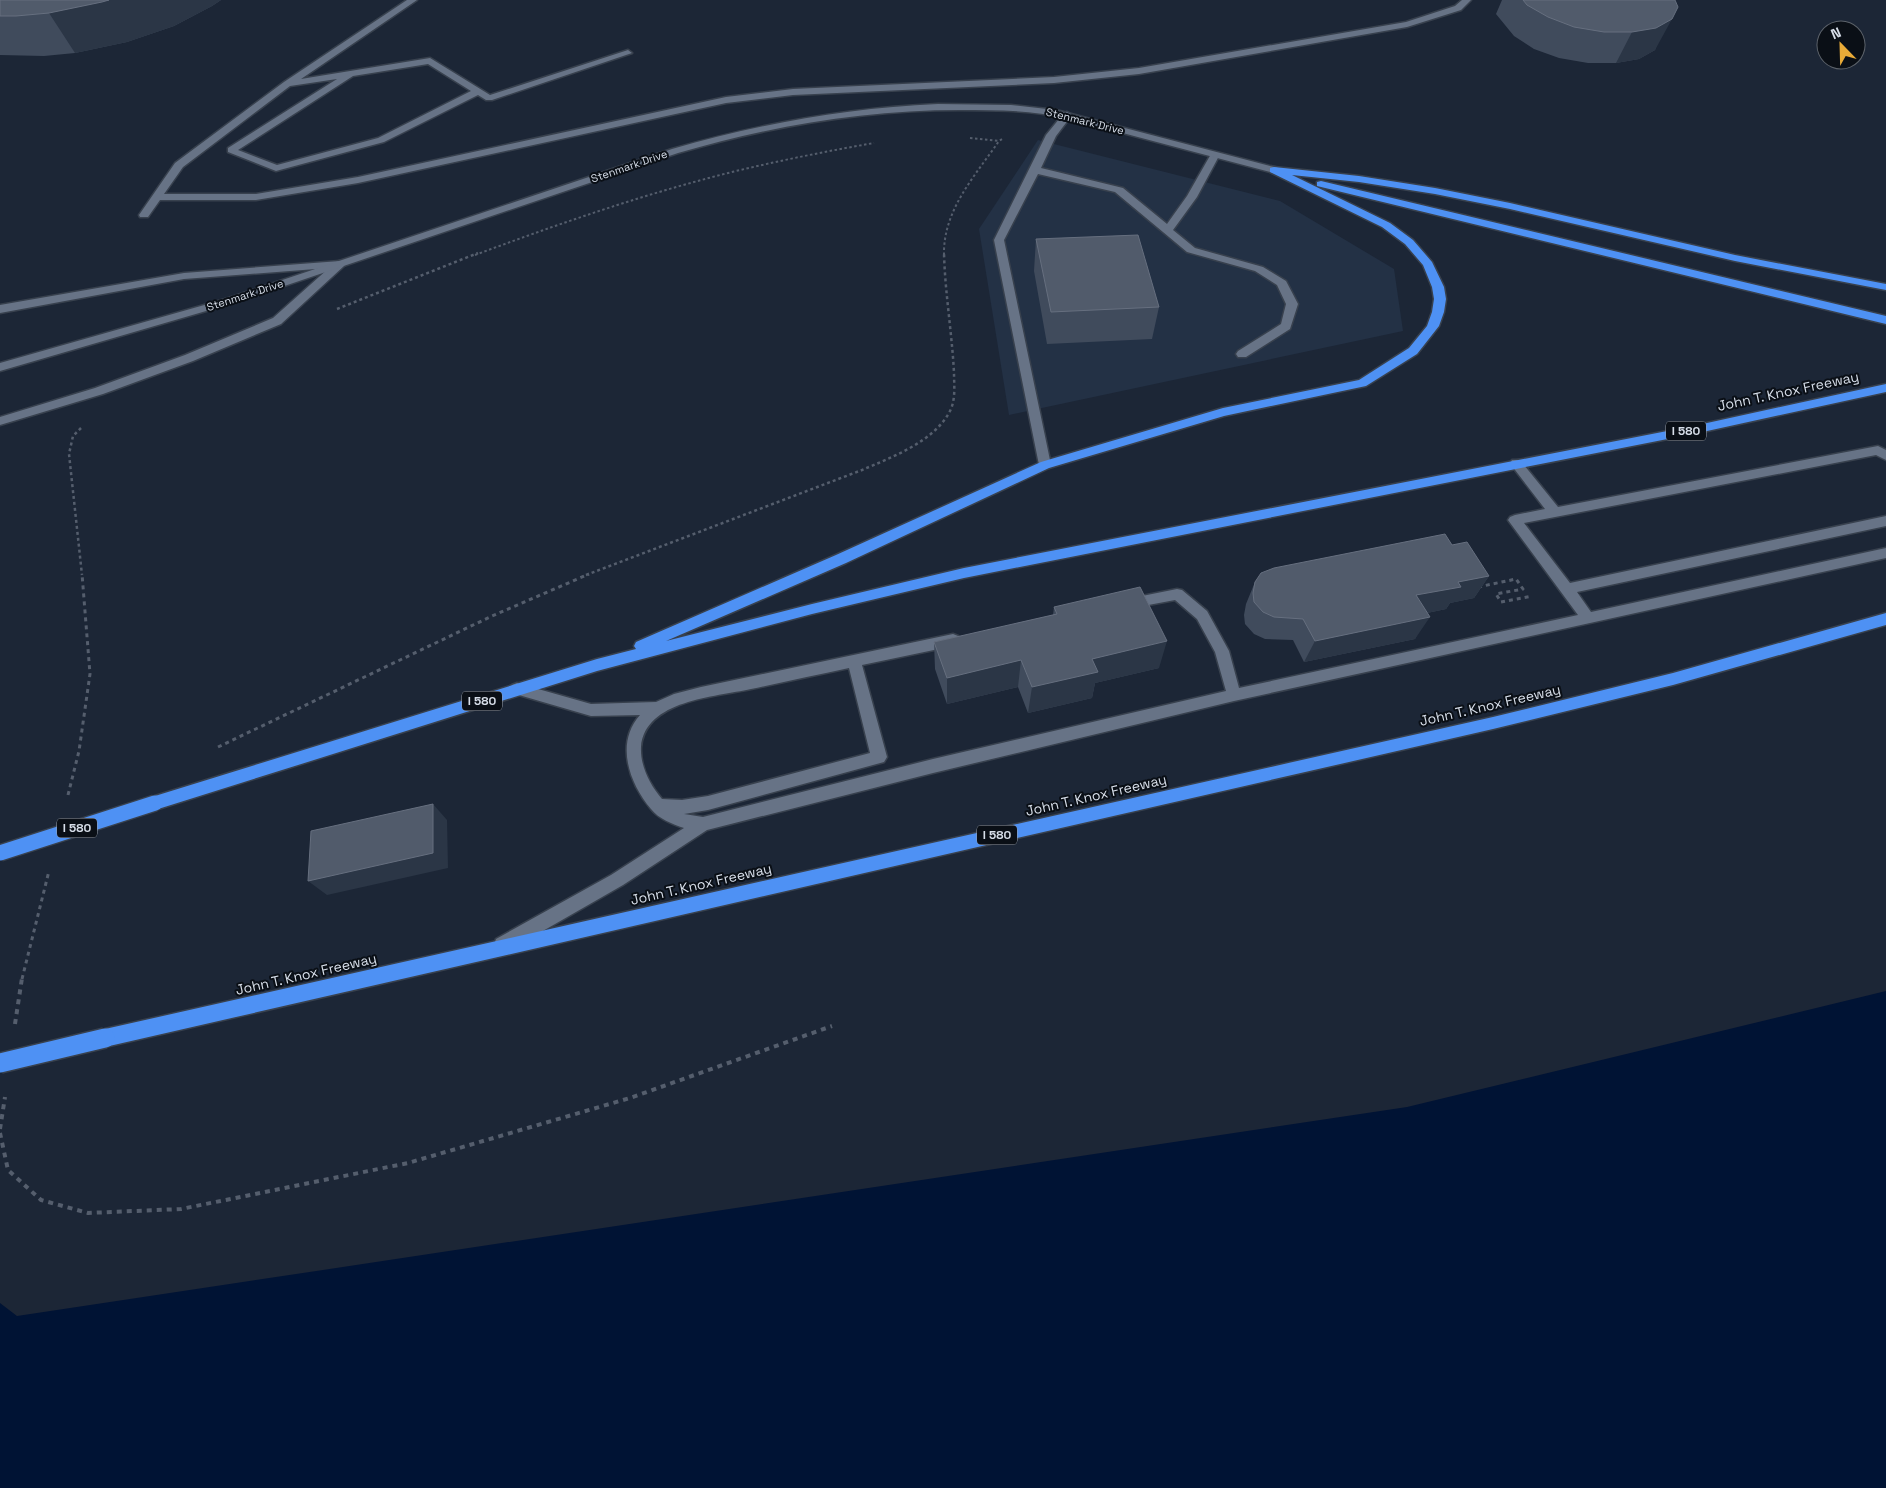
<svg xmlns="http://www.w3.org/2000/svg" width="1886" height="1488" font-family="'Space Grotesk',sans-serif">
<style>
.built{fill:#233145}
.water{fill:#001334}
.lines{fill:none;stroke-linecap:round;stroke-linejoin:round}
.lane-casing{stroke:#38414e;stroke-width:3}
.street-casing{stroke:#38414e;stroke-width:3}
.highway-casing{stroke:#38414e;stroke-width:3}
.path-far3{stroke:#555e6d;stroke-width:2;stroke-dasharray:2.5 2.5;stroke-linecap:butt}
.path-far2{stroke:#555e6d;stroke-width:2.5;stroke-dasharray:3 3;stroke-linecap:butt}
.path-far1{stroke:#555e6d;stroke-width:3;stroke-dasharray:4 4;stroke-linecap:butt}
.path{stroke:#555e6d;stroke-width:4;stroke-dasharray:5 5;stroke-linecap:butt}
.lane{fill:#677386;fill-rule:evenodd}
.street{fill:#677386;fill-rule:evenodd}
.highway{fill:#4e91f4;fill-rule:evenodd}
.highway-bridge-far1-casing{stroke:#38414e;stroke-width:18;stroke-linecap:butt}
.highway-bridge-casing{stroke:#38414e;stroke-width:22;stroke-linecap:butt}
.highway-bridge-far1{stroke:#4e91f4;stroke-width:15}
.highway-bridge{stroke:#4e91f4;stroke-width:19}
.wall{fill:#404b5c}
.shaded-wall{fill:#2b3646}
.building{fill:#515b6b;stroke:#666f7f}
.labels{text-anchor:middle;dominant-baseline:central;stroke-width:4;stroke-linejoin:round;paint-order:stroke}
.far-street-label{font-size:11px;fill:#d7dee9;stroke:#0a0f16}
.shield{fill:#0a0f16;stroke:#9aa0aa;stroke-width:1}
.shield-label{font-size:12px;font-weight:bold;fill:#d7dee9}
.street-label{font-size:14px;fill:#d7dee9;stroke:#0a0f16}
</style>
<rect width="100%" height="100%" fill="#1c2636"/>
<path class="built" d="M1038,140L1280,201L1394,269L1403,331L1009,415L979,229Z"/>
<path class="water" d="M1886,991V1488H0V1303L17,1316L1407,1107Z"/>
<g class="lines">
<g class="lane-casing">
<path id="lane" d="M407,0H417L301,79L430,58L490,95L625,51L628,50L632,53L492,100H486L478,95L384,142L276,171L228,152V148L337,79L290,86L183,167L164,194H256L358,177L726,97L793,89L1054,77L1139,68L1406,22L1455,6L1462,0H1471L1461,10L1407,27L1139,74L1054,83L793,95L726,103L358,183L256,200H160L148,217H140L139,215L175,163L284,82ZM428,64L471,91L378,138L277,165L238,150L353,76Z
M1067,112L1072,115L1056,136L1041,168L1123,188L1167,224L1187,196L1211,154H1217L1219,156L1197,197L1173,230L1195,248L1263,267L1286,281L1298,304L1290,329L1246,357H1238L1236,354L1238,351L1281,324L1286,304L1277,285L1255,271L1187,252L1115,192L1038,174L1004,240L1051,465L1049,468H1041L1039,465L994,240L1046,135L1064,113Z
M340,261L344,262L345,264L344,266L281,324L193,361L103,394L0,425V417L95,388L185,355L273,318L329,268L184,279L0,313V305L184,273Z
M1878,446L1886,450V460L1876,455L1524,523L1570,583L1886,516V526L1577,592L1591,612L1886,548V558L1234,701L933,773L707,830L623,885L508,951L502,953L496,951L494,945L496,939L611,875L684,828C672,824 659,819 651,809C629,783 615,743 640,715L591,716L512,693L510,689L512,685L517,683L591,704L656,702L674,694L701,687L953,634L958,636L960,640L958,644L953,646L862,665L887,757L884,762L708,810L684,814L703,817L933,759L1226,691L1215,652L1197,619L1175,600L1127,609L1122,608L1120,604L1122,600L1177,589L1182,590L1207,611L1229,651L1239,688L1578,615L1508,520L1510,517L1515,515L1545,509L1512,466L1510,463L1512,460H1520L1558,507ZM849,668L870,753L708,796L682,800L662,799C650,785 640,766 641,747C645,700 715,697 751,689C784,682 816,675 849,668Z"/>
</g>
<g class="street-casing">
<path id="street" d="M938,104L1011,105L1056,110L1278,168L1279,170L1274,173L1066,118C1031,110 995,110 960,110C863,110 771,126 678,153L237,302L0,371V363L229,298L672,149C759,124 846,108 938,104Z"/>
</g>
<g class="highway-casing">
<path id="highway" d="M1274,167L1359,176L1435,188L1510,203L1735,255L1886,284V290L1735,261L1510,209L1435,194L1359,182L1292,175L1390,223L1413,240L1432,262L1444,287L1446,299L1444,312L1439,326L1417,354L1366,386L1224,416L1049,468L846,563L666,641L812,604L964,568L1698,425L1886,384V392L1698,433L964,578L812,614L597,671L155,810L150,808L147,803L150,798L155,796L597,659L636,649L634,646L636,642L836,555L1041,462L1223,408L1359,380L1409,348L1427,326L1432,312L1434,299L1432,287L1423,265L1405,244L1382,227L1270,172V168Z
M1321,181L1886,316V324L1317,186V182Z
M1886,613V625L1673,685L1493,729L105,1047L99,1044L96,1038L99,1032L105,1029L1493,717L1673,673Z"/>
</g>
<path class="path-far3" d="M970,138L999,141
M475,255C561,223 647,193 736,171C782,160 828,151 874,143
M944,255C943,210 975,176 999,141L1004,138"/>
<path class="path-far2" d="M337,309L478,253
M81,428L73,436L69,454L82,575
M586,575L862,470C892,457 934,442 950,411C956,399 954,385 954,373C952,333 945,293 944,253"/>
<path class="path-far1" d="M1478,587L1516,579L1523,589L1496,594L1501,602L1532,596
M218,747L492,616L589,574
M68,795L79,751L90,674L82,574
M22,979L49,871"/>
<path class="path" d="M15,1024L22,978
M0,1129L5,1097
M0,1133L8,1170L41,1200L88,1213L181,1209L408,1163L630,1098L832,1026"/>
<use href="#lane" class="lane"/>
<use href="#street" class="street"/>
<use href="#highway" class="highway"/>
<g class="highway-bridge-far1-casing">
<path id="highway-bridge-far1" d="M0,853L155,803"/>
</g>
<g class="highway-bridge-casing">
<path id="highway-bridge" d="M0,1063L105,1038"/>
</g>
<use href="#highway-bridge-far1" class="highway-bridge-far1"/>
<use href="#highway-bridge" class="highway-bridge"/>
</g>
<path class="wall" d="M0,0H221L212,6L174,26L127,42L75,53L44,56L0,55Z
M1502,0H1675L1655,50L1639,59L1616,63H1588L1559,58L1534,49L1514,36L1496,14Z
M1036,239L1159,307L1152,339L1047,344L1034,271Z
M1452,545L1489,576L1474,598L1450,603L1446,609L1427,613L1415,639L1304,662L1293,640L1265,639L1254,634L1245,624L1244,615L1246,604L1255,582Z
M1054,607L1159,668L1095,683L1092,698L1028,713L1018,687L947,704L935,669L934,642L1053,615Z"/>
<path class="shaded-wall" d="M109,0H221L212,6L174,26L127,42L75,53L49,13Z
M1672,19L1655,50L1639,59L1616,63L1632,32Z
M1489,576L1474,598L1450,603L1446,609L1403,618L1416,595L1458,582Z
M1430,617L1415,639L1304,662L1315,641Z
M1167,641L1159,668L1095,683L1092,698L1028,713L1032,687L1092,659Z
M1021,660L1018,687L947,704V678Z
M433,804L447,820L448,868L327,895L308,881Z"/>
<path class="building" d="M0,0H109L102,2L49,13L16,16H0Z
M1523,0H1675L1678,7L1672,19L1656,28L1632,32H1604L1574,27L1548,17L1527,5Z
M1138,235L1159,307L1051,312L1036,239Z
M1445,534L1452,545L1467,542L1489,576L1458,582L1461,587L1416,595L1430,617L1315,641L1303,619L1274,617L1263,612L1254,602L1253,593L1255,582L1261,573L1274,568Z
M1140,587L1167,641L1092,659L1098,672L1032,687L1021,660L947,678L934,642L1057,614L1054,607Z
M433,804V853L308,881L311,831Z"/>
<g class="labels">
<g class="far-street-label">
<text transform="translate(1085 121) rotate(14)">Stenmark Drive</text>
<text transform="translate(629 166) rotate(-19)">Stenmark Drive</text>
<text transform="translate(245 295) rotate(-18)">Stenmark Drive</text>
</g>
<g class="shield">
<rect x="1666" y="421.5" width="40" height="19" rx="4"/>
<rect x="462" y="691.5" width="40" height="19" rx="4"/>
<rect x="57" y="818.5" width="40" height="19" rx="4"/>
<rect x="977" y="825.5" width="40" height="19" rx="4"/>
</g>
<g class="shield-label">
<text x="1686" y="431">I 580</text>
<text x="482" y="701">I 580</text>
<text x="77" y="828">I 580</text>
<text x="997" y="835">I 580</text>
</g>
<g class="street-label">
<text transform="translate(1788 391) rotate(-12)">John T. Knox Freeway</text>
<text transform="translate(1490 705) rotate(-13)">John T. Knox Freeway</text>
<text transform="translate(1096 795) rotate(-13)">John T. Knox Freeway</text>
<text transform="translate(701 884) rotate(-13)">John T. Knox Freeway</text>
<text transform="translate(306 974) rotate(-13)">John T. Knox Freeway</text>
</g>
</g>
<g transform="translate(1841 45) rotate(337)"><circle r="24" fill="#0a0f16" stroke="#5c626a"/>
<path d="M0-4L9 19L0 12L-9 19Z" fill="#e9ab38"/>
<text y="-8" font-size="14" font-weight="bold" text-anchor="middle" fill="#d7dee9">N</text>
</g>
</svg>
